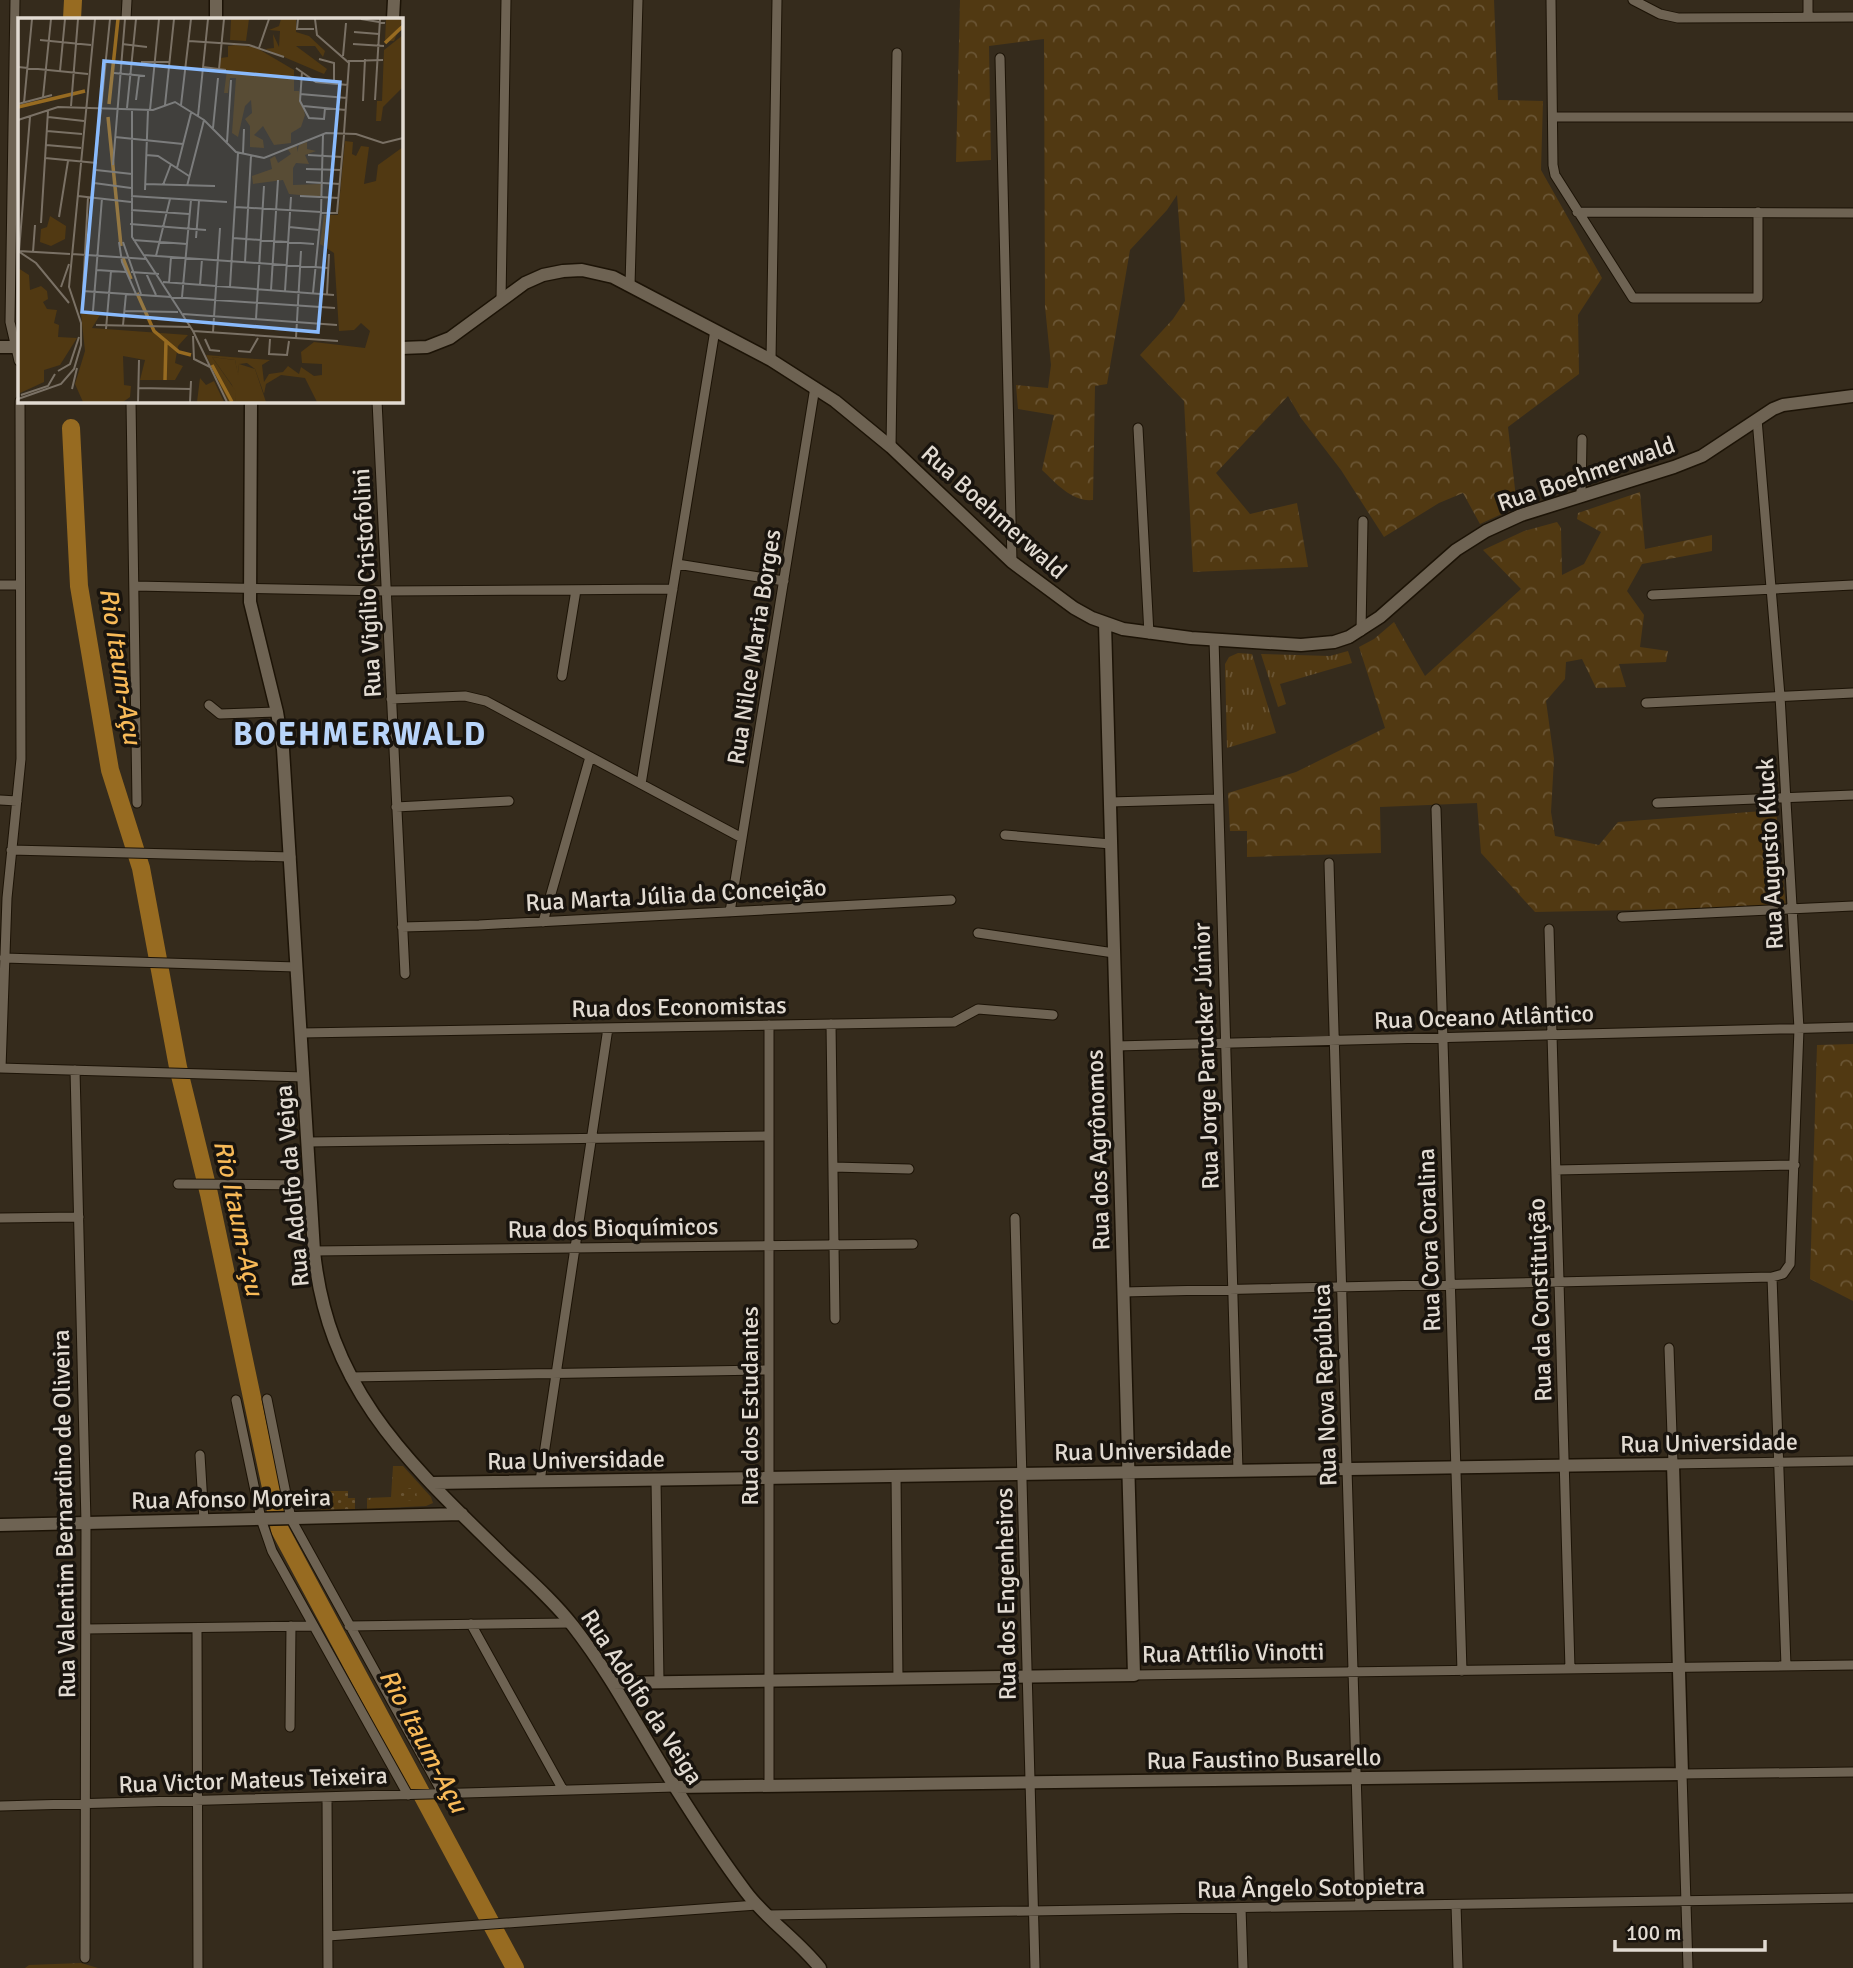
<svg xmlns="http://www.w3.org/2000/svg" width="1853" height="1968" font-family="Signika,sans-serif">
<style>
.grass{fill:url(#grass-tufts)}
.forest{fill:url(#forest-crowns)}
.park{fill:url(#park-dots)}
.lines{fill:none;stroke-linecap:round;stroke-linejoin:round}
.river{stroke:#976b21;stroke-width:18}
.street-casing{stroke:#1c1306;stroke-width:11}
.secondary-casing{stroke:#1c1306;stroke-width:15}
.street{stroke:#6e6353;stroke-width:9}
.secondary{stroke:#6e6353;stroke-width:12}
.labels{text-anchor:middle;dominant-baseline:central;stroke-width:7;stroke-linejoin:round;paint-order:stroke}
.street-label{font-size:24px;fill:#e2dbd2;stroke:#19140e}
.water-label{font-size:26px;font-style:italic;fill:#f8ba58;stroke:#19140e}
.district-label{font-size:32px;font-weight:bold;letter-spacing:2px;fill:#b9d5fa;stroke:#19140e}
.inset-river{fill:none;stroke:#976b21;stroke-width:3.5}
.inset-road{fill:none;stroke:#7a7165;stroke-width:2}
.view{fill:#89bafc;fill-opacity:0.15;stroke:#89bafc;stroke-width:3.5}
.inset-edge{fill:none;stroke:#e2dbd2;stroke-width:3.5}
</style>
<defs>
<pattern id="grass-tufts" width="24" height="20" patternUnits="userSpaceOnUse" patternTransform="scale(1.75)"><rect width="24" height="20" fill="#513912"/><path d="M3 7l-1-3M5 7V3M7 7l1-3M15 17l-1-3M17 17v-4M19 17l1-3" fill="none" stroke="#6a5534"/></pattern>
<pattern id="forest-crowns" width="20" height="18" patternUnits="userSpaceOnUse" patternTransform="scale(1.75)"><rect width="20" height="18" fill="#513912"/><path d="M2 6a3 3 0 1 1 6 0M12 15a3 3 0 1 1 6 0" fill="none" stroke="#6a5534"/></pattern>
<pattern id="park-dots" width="8" height="8" patternUnits="userSpaceOnUse" patternTransform="scale(1.75)"><rect width="8" height="8" fill="#513912"/><path d="M2 2h.1M6 6h.1" fill="none" stroke="#6a5534" stroke-width="1.8" stroke-linecap="round"/></pattern>
</defs>
<rect width="100%" height="100%" fill="#352b1c"/>
<path class="grass" d="M1348,651L1352,663L1280,684L1286,704L1278,707L1261,654L1330,656Z
M1238,653L1252,654L1276,733L1227,748L1225,664L1229,657Z
M393,1466H403L431,1497L433,1503L426,1506L367,1509V1498L391,1497Z"/>
<path class="forest" d="M960,0H1494L1498,100L1543,101L1541,170L1602,278L1578,315L1579,374L1508,427L1517,507L1480,524L1463,493L1439,503L1384,537L1341,470L1301,418L1288,396L1216,473L1250,514L1297,503L1308,567L1193,572L1184,401L1140,355L1173,319L1185,301L1177,195L1167,210L1130,250L1107,384L1095,386L1093,500C1072,502 1057,484 1042,470L1054,415L1018,409L1016,385L1048,388L1051,365L1045,307L1044,39L989,46L991,160L956,162Z
M1640,492L1645,549L1712,535V551L1642,564L1627,591L1644,615L1640,647L1668,651L1666,662L1619,664L1626,687L1596,688L1582,659L1566,662L1565,679L1546,701L1554,759L1551,812L1555,836L1599,845L1618,822L1776,810L1786,907L1535,912L1481,853L1477,803L1380,807L1381,853L1247,857V831H1230L1228,793L1296,772L1385,728L1359,647L1374,639L1394,622L1425,676L1521,589L1483,550L1524,531L1557,522L1561,528L1562,575L1584,564L1601,532L1577,519L1578,513Z
M1853,1044V1301L1810,1279L1817,1045Z
M81,1963L98,1968H25L29,1965Z"/>
<path class="park" d="M416,1488L417,1500L397,1501L396,1489Z
M321,1491H348V1498H355V1509L321,1510Z"/>
<g class="lines">
<path class="river" d="M72,19L73,0
M71,428L79,586L110,770L141,868L178,1067L209,1194L280,1530L515,1968"/>
<g class="street-casing">
<path id="street" d="M15,0L10,322L19,361
M1551,0L1553,165L1555,175L1633,298H1758V212
M1633,0L1660,14L1678,18L1853,17
M1808,17V0
M126,19L127,0
M1000,58L1012,562
M1553,117H1853
M1577,212L1853,213
M630,285L638,0
M501,300L506,0
M771,360L777,0
M131,401L137,803
M377,401L405,974
M1138,428L1149,634
M891,447L897,53
M1581,496L1582,439
M677,564L784,581
M0,585H20
M134,586L386,591L673,589
M1652,595L1853,585
M1361,631L1363,521
M1214,639L1238,1471
M562,676L576,590
M391,699L465,696L486,701L742,838
M1646,703L1853,693
M209,705L220,714L277,712
M641,784L715,330
M0,800L17,801
M1110,802L1218,799
M1657,803L1853,795
M396,807L509,801
M1436,809L1462,1671
M1005,835L1111,844
M11,850L291,857
M1329,863L1360,1906
M730,912L815,387
M1622,917L1853,906
M543,922L590,757
M402,927L479,925L951,900
M1549,929L1570,1669
M978,933L1114,953
M4,958L297,967
M831,1024L835,1319
M769,1025V1786
M301,1033L954,1022L978,1009L1053,1015
M1116,1046L1853,1027
M0,1068L304,1077
M1,1068L7,898L21,759L20,401
M75,1070L86,1523L85,1958
M308,1142L769,1136
M833,1167L909,1169
M1556,1170L1795,1165
M178,1184L310,1185
M0,1218L79,1217
M1015,1218L1035,1968
M314,1251L913,1244
M1772,1277L1786,1666
M1123,1292L1772,1277L1783,1274L1790,1264L1799,1029L1780,696L1757,419
M1669,1348L1673,1464L1853,1461
M350,1377L769,1370
M267,1399L291,1519L443,1794
M236,1400L261,1519L272,1551L408,1795
M200,1455L204,1521
M896,1476L898,1679
M656,1480L659,1682
M540,1481L608,1028
M471,1624L563,1790
M349,1626L571,1623
M197,1628L198,1968
M86,1629L312,1626
M1134,1675L1853,1665
M290,1727L291,1626
M327,1797L328,1968
M0,1806L675,1787
M1456,1905L1458,1968
M1241,1908L1243,1968
M769,1915L1853,1898
M328,1936L757,1905
M1688,1968L1682,1774L1853,1772"/>
</g>
<g class="secondary-casing">
<path id="secondary" d="M216,19V0
M393,19L394,0
M0,347H19
M401,348L427,347L450,338L525,283L543,275L563,271L582,270L613,277L771,360L835,401L891,447L1012,562L1074,608L1092,618L1123,629L1191,638L1301,645L1334,642L1349,637L1380,617L1456,550L1486,531L1521,515L1674,467L1702,456L1773,409L1783,405L1853,396
M251,401L250,602L277,712L283,749L314,1251C328,1390 408,1462 502,1554C526,1577 552,1599 573,1626C612,1676 641,1733 675,1787C697,1822 721,1859 746,1892C767,1920 798,1940 820,1968
M433,1483L1673,1464L1682,1774L675,1787
M0,1525L462,1514
M613,1683L1134,1675L1105,623"/>
</g>
<use href="#street" class="street"/>
<use href="#secondary" class="secondary"/>
</g>
<g class="labels">
<g class="street-label">
<text transform="translate(1586 474) rotate(-19)">Rua Boehmerwald</text>
<text transform="translate(994 512) rotate(42)">Rua Boehmerwald</text>
<text transform="translate(367 583) rotate(-93)">Rua Vigílio Cristofolini</text>
<text transform="translate(754 647) rotate(-81)">Rua Nilce Maria Borges</text>
<text transform="translate(1770 854) rotate(-93)">Rua Augusto Kluck</text>
<text transform="translate(676 895) rotate(-3)">Rua Marta Júlia da Conceição</text>
<text transform="translate(679 1007) rotate(-1)">Rua dos Economistas</text>
<text transform="translate(1484 1017) rotate(-2)">Rua Oceano Atlântico</text>
<text transform="translate(1206 1056) rotate(-92)">Rua Jorge Parucker Júnior</text>
<text transform="translate(1098 1150) rotate(-92)">Rua dos Agrônomos</text>
<text transform="translate(292 1186) rotate(-95)">Rua Adolfo da Veiga</text>
<text transform="translate(613 1228) rotate(-1)">Rua dos Bioquímicos</text>
<text transform="translate(1429 1240) rotate(-92)">Rua Cora Coralina</text>
<text transform="translate(1540 1300) rotate(-92)">Rua da Constituição</text>
<text transform="translate(1325 1385) rotate(-92)">Rua Nova República</text>
<text transform="translate(750 1406) rotate(-90)">Rua dos Estudantes</text>
<text transform="translate(1709 1443) rotate(-1)">Rua Universidade</text>
<text transform="translate(1143 1451) rotate(-1)">Rua Universidade</text>
<text transform="translate(576 1460) rotate(-1)">Rua Universidade</text>
<text transform="translate(231 1499) rotate(-1)">Rua Afonso Moreira</text>
<text transform="translate(64 1514) rotate(-91)">Rua Valentim Bernardino de Oliveira</text>
<text transform="translate(1006 1594) rotate(-91)">Rua dos Engenheiros</text>
<text transform="translate(1233 1653) rotate(-1)">Rua Attílio Vinotti</text>
<text transform="translate(642 1697) rotate(57)">Rua Adolfo da Veiga</text>
<text transform="translate(1264 1759) rotate(-1)">Rua Faustino Busarello</text>
<text transform="translate(253 1780) rotate(-2)">Rua Victor Mateus Teixeira</text>
<text transform="translate(1311 1888) rotate(-1)">Rua Ângelo Sotopietra</text>
</g>
<g class="water-label">
<text transform="translate(120 666) rotate(81)">Rio Itaum-Açu</text>
<text transform="translate(238 1218) rotate(78)">Rio Itaum-Açu</text>
<text transform="translate(423 1741) rotate(62)">Rio Itaum-Açu</text>
</g>
<g class="district-label">
<text x="360" y="734">BOEHMERWALD</text>
</g>
</g>
<g transform="translate(18 18)">
<rect width="385" height="385" fill="#352b1c"/>
<path d="M194,339L217,342L220,355L221,346L237,351L248,384H218L214,367Z" fill="#513912"/>
<path d="M213,1H231L228,23L212,22ZM263,1H278V14L291,18L307,33L305,39L297,28H278L309,51L306,56L247,31L256,30L255,16L261,29L262,13L251,12L261,8ZM368,1H385L376,23H367ZM385,17V69L365,89L363,103H358L359,83H364L366,32ZM217,27L237,29L276,52V73H281L287,97L283,109L273,115V125L256,127L245,108L236,117L245,122L246,130L232,129V108L227,101L234,95L233,82L227,88L220,119L214,115L218,60H212L210,75H206L209,52L201,50L202,40L210,39V28ZM327,123L335,124L334,136L338,138L343,128L351,129L346,166L358,163L360,147L385,129V384H299L287,360L263,357L248,366L246,376L237,351L229,345L221,346L220,357L217,342L194,339L217,372L218,384H210L188,337L252,342L244,347L246,364L251,356L265,354L270,348L281,356L283,349L296,358L304,357V346L284,345L283,334L296,324L347,330L352,313L343,305L336,312L321,313L316,235L302,226L306,197H320ZM289,124V131L298,133L287,137L291,146L278,145L275,150V167L303,166V179L271,176L265,162L235,166L234,158L254,151L252,141L257,138L260,145L273,136L269,130L279,128V134L281,127ZM32,198L48,208L47,221L33,228L22,224L23,211L29,209ZM0,250L11,257L12,272L23,268L29,273L30,281L25,284L29,291L39,292L36,305L41,307L40,319L59,320L42,347L26,352V364L0,376ZM68,294L82,297L74,310L170,317L160,328L157,345L165,348L157,362H122L127,342L105,338L106,367L113,368L112,379L105,384H65L57,366L67,333L63,296ZM182,360L188,367L196,363L206,384H179Z" fill="#513912"/>
<path class="inset-river" d="M367,25L385,8M91,86L100,1M0,89L67,73M90,99L103,228M105,240L113,261M119,275L136,313L161,334L173,337M194,347L214,384M147,362L148,323"/>
<path class="inset-road" d="M280,1L279,11H296M297,1L299,17L331,45L326,115M343,1L367,5M336,14L361,16M22,22L73,27M171,23L231,27L266,39M104,26L129,29M335,26L366,28M241,30L251,1M325,38L328,5M301,41L316,45V66M330,43L365,42M123,44H151M0,49L70,56M185,49L208,52M278,50L298,64L330,67M201,51L206,1M42,53L47,1M284,54L282,83L291,100L306,101L307,90M96,55L127,58M282,76L329,80M25,79L33,1M118,82L121,58M357,82L362,1M345,83L347,41M6,85L14,1M0,86L34,77M147,87L156,1M163,87L173,1M53,88L60,1M285,88L328,92M109,90L118,1M114,91V219L175,313L209,384M132,92L141,1M180,98L190,1M12,99L1,233L52,236M30,99L66,103M0,102L40,89L135,92L157,84L186,102L218,134L246,140L308,115L338,116L365,125L385,120M195,110L200,60M29,113L64,116M97,119L165,126M209,124L213,62M28,127L63,130M225,135L226,111M128,137L140,138L171,158M290,137L324,139M27,140L79,145M95,147L107,1M159,150L173,95M288,151L323,152M78,152L114,156M288,164L322,166M76,165L113,170M127,166L197,168M145,167L153,146M169,168L186,102M127,172L130,92M60,178L113,184M113,178L209,184M282,178L321,180M70,179L65,273L317,290M74,179L92,1M217,189L319,195L326,117M113,192L171,196M41,199L50,143M23,205L30,93M112,206L188,212M271,209L301,212M178,220L181,183M215,220L296,226M115,222L169,226M101,224L104,244L118,276M105,224L123,276M0,233L18,245L51,285M15,234L17,207M54,236L128,241M125,237L310,250M138,238L152,181M227,244L233,138M79,252L108,254M113,254L141,256M128,255L138,277M145,264L316,277M151,265L153,239M182,267L184,241M43,269L51,246M212,269L220,135M253,272L260,162M267,273L273,179M295,275L303,194L305,116M309,276L311,236M164,279L173,182M75,293L84,180M106,293L160,294M165,296L319,307M238,301L246,168M78,307L172,309M105,307L108,276M88,311L93,253M175,313L320,323M195,314L202,210M175,318L176,341L192,349M278,320L283,233M187,321L192,332L202,333M252,321L251,336L269,337L271,323M220,333L232,334L240,320M40,353L52,346L61,319M120,370L173,371M54,371L59,350M3,377L30,368L37,356M0,381L43,366L56,351L63,327V305L51,269L77,1M120,384L121,342M172,384L173,363"/>
<path class="view" d="M86,43L322,64L300,314L64,294Z"/>
<rect width="385" height="385" class="inset-edge"/>
</g>
<path d="M1615 1940v10h150v-10" fill="none" stroke="#e2dbd2" stroke-width="3.5"/>
<text x="1626" y="1940" font-size="21" fill="#e2dbd2" stroke="#19140e" stroke-width="5" paint-order="stroke">100 m</text>
</svg>
